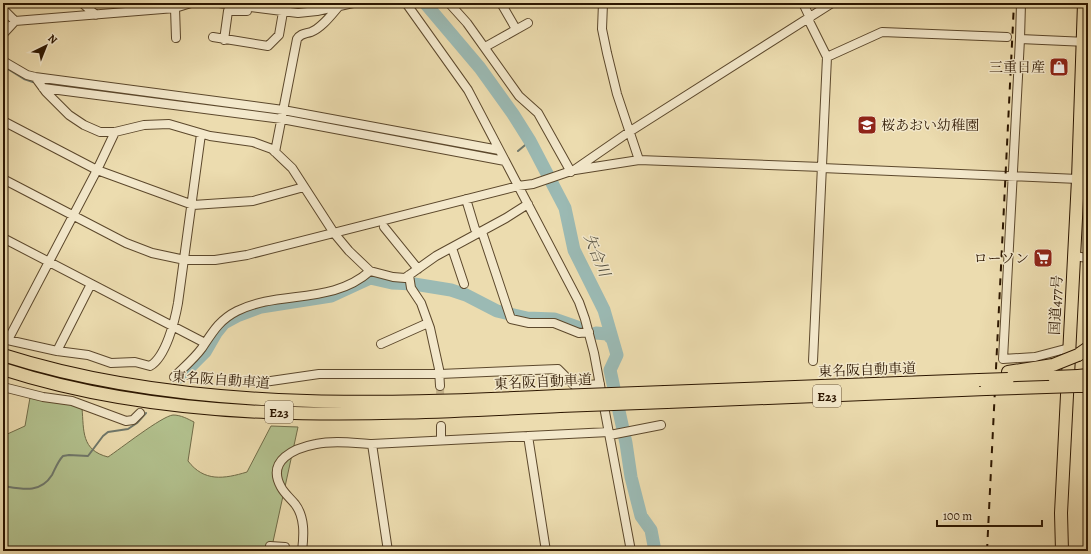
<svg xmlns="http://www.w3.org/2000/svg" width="1091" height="554" font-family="Alegreya,'Noto Serif JP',serif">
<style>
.green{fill:#b3c28f;stroke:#706c48}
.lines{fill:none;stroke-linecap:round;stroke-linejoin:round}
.stream{stroke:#6f786c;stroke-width:2}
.river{stroke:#9bbab4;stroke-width:13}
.minor-tunnel{stroke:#c6b48c;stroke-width:8;stroke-dasharray:8 4;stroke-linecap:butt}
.minor-casing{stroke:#5c482c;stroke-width:10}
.highway-casing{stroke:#2c1600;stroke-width:14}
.minor{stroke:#f3e8cb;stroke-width:8}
.highway{stroke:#ecdcaf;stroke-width:12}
.rail{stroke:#2c1600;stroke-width:2;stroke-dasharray:7 7;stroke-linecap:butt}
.highway-bridge-casing{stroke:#2c1600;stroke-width:14;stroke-linecap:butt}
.highway-bridge{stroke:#ecdcaf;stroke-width:12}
.labels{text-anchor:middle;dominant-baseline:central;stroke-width:3;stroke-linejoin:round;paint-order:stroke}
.shield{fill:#f3e8cb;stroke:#68553d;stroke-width:1}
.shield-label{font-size:13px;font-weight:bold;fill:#2c1600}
.poi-label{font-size:14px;fill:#2c1600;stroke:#f3e8cb;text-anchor:end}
.street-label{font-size:14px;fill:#2c1600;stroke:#f3e8cb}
.water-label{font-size:15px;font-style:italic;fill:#534f3f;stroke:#f3e8cb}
</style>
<rect width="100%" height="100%" fill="#ecdcaf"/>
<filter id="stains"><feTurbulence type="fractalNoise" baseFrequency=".005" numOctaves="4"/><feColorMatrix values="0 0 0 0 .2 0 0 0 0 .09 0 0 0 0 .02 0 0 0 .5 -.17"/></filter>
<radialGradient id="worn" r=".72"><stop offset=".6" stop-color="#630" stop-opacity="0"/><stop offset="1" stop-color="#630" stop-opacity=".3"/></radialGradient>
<path class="green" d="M31,392L82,408C84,431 81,450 108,457C120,449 162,416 173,415C181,415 188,419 194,422L188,461C204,482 224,479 247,472L271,426L298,427L271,551H3V436L25,426Z"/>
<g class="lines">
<path class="stream" d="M3,66L24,79L33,82
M49,84L97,89
M217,105L252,111
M351,128L491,153
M518,151L530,141
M3,486C22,489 40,494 52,475C55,469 58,461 63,456L69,455L88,456L103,436L108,432L128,429L137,423L146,413"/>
<path class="river" d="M425,3L480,68L513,114L530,141L565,208L574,250L604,310L617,355L610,370L626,443L631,477L641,516L651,530L655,551
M596,333L607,334L612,339
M180,377L205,352L216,333L224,323L237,316L261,307L331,296L370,278L392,283L414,284L451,290L466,295L497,311L527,318L554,319L577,327"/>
<path class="minor-tunnel" d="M440,386L441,426"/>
<g class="minor-casing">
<path id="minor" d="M82,3L96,15
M219,3L298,13L317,11L353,3
M406,3L468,90L579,302L585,319L594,353L631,551
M449,3L467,23L519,96L538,113L571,172
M501,3L516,29
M603,3L602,29L607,53L617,94L639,160
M803,3L810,18
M1021,3L1020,39L1087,42
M171,5L175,8L176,38
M3,9L15,21
M808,19L827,57L813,361
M3,34L15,21L175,8L191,3
M213,37L268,46L279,35L283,12
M1020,39L1003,359L1035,357L1069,348
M224,40L228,11H247
M485,47L528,23
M827,57L882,32L1007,37
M3,61L27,75L35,77L283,110L499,150
M35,77L46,92L69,115L84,125L100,132H115L144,125L169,124L210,136L253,142L272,149L292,168L334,233L349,251L370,271L393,277L405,278L436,256L506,218L528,204
M43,88L282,119L505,161
M3,121L97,170L193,205L253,201L304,187
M275,152L297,39C301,33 305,34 311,32C322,28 332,14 340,5
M822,168L1078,179
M575,170L639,160L822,167
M3,179L126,243L152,253L185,260H215L247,255L518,186L533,184L574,170L629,132L832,3
M466,199L475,229L479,233
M384,227L418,269
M482,232L511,319L529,323H554L579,333L589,332
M3,238L205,343
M452,248L464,284
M1073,256L1088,258
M409,275L411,288L421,303L430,328L439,369L440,386
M3,339L57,351L88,355L111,363L135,362L150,366C166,357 175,320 178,303L201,134
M8,340L97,170L115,132
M381,344L428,323
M57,351L91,284
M174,377C183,368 194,359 202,348C212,333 219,320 237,311C279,290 332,305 370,271
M257,383L319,374H440L558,369L575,386L600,384
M3,387L43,397L72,401L126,421L133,420L140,413
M441,426V440
M610,435L661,425
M528,436L546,551
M270,546L285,547V551
M302,551C304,535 305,517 295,504C290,498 284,493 281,487C266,460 295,448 316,444C334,440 354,443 372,444
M388,551L372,444L609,432"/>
</g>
<g class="highway-casing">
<path id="highway" d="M3,355C179,411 376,405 558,396
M1078,355L1088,348
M3,369C182,427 375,415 560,406
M1008,372L1053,365
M1078,376L1088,375
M1008,379L1054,377
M1077,386H1088
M665,392L979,380
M667,402L986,389
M1062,551L1061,513L1078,179L1084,3"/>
</g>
<use href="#minor" class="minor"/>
<use href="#highway" class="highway"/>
<path class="rail" d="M987,551L1014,3"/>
<g class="highway-bridge-casing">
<path id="highway-bridge" d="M1053,365L1078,355
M1054,377L1078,376
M979,380L1008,379
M986,389L1077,386
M558,396L665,392
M560,406L667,402"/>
</g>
<use href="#highway-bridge" class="highway-bridge"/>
</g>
<defs>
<g id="shop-square" transform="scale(1)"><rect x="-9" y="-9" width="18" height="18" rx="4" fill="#8f2418" stroke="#f3e8cb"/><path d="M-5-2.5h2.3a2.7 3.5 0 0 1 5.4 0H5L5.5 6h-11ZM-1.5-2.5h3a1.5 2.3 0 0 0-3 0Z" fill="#fff"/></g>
<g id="school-square" transform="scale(1)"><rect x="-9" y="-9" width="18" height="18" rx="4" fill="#8f2418" stroke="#f3e8cb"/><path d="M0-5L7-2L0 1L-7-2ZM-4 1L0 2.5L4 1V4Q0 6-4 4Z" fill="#fff"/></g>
<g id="supermarket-square" transform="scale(1)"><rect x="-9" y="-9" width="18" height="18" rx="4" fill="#8f2418" stroke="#f3e8cb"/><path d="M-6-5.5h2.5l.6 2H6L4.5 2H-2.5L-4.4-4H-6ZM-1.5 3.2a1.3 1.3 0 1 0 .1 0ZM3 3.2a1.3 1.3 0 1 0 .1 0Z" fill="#fff"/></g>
</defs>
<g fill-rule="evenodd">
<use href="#shop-square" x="1059" y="67"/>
<use href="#school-square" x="867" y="125"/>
<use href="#supermarket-square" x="1043" y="258"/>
</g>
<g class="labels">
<g class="shield">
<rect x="813" y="385" width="28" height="22" rx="3"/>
<rect x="265" y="401" width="28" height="22" rx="3"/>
</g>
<g class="shield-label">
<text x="827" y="396">E23</text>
<text x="279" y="412">E23</text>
</g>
<g class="poi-label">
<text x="1045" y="67">三重日産</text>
<text x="881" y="125" text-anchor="start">桜あおい幼稚園</text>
<text x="1029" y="258">ローソン</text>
</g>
<g class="street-label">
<text transform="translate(1056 305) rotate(-87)">国道477号</text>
<text transform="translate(867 370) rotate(-2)">東名阪自動車道</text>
<text transform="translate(221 380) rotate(4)">東名阪自動車道</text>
<text transform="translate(543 382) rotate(-3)">東名阪自動車道</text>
</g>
<g class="water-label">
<text transform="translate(597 255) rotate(68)">矢合川</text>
</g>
</g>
<rect width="1091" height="554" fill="none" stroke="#ecdcaf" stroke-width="16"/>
<rect x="4" y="4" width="1083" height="546" fill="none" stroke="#2c1600" stroke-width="2"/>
<rect x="8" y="8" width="1075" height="538" fill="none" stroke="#2c1600"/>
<g transform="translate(46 46) rotate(43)" stroke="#f3e8cb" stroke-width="3" paint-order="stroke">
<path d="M0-3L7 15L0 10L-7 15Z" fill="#2c1600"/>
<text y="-6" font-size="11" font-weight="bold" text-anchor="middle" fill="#2c1600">N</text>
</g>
<path d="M937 520v6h105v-6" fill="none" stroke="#2c1600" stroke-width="2"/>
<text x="943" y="520" font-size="12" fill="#2c1600" stroke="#f3e8cb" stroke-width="3" paint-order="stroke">100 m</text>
<rect width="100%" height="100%" filter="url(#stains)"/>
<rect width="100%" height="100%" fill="url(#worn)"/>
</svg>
